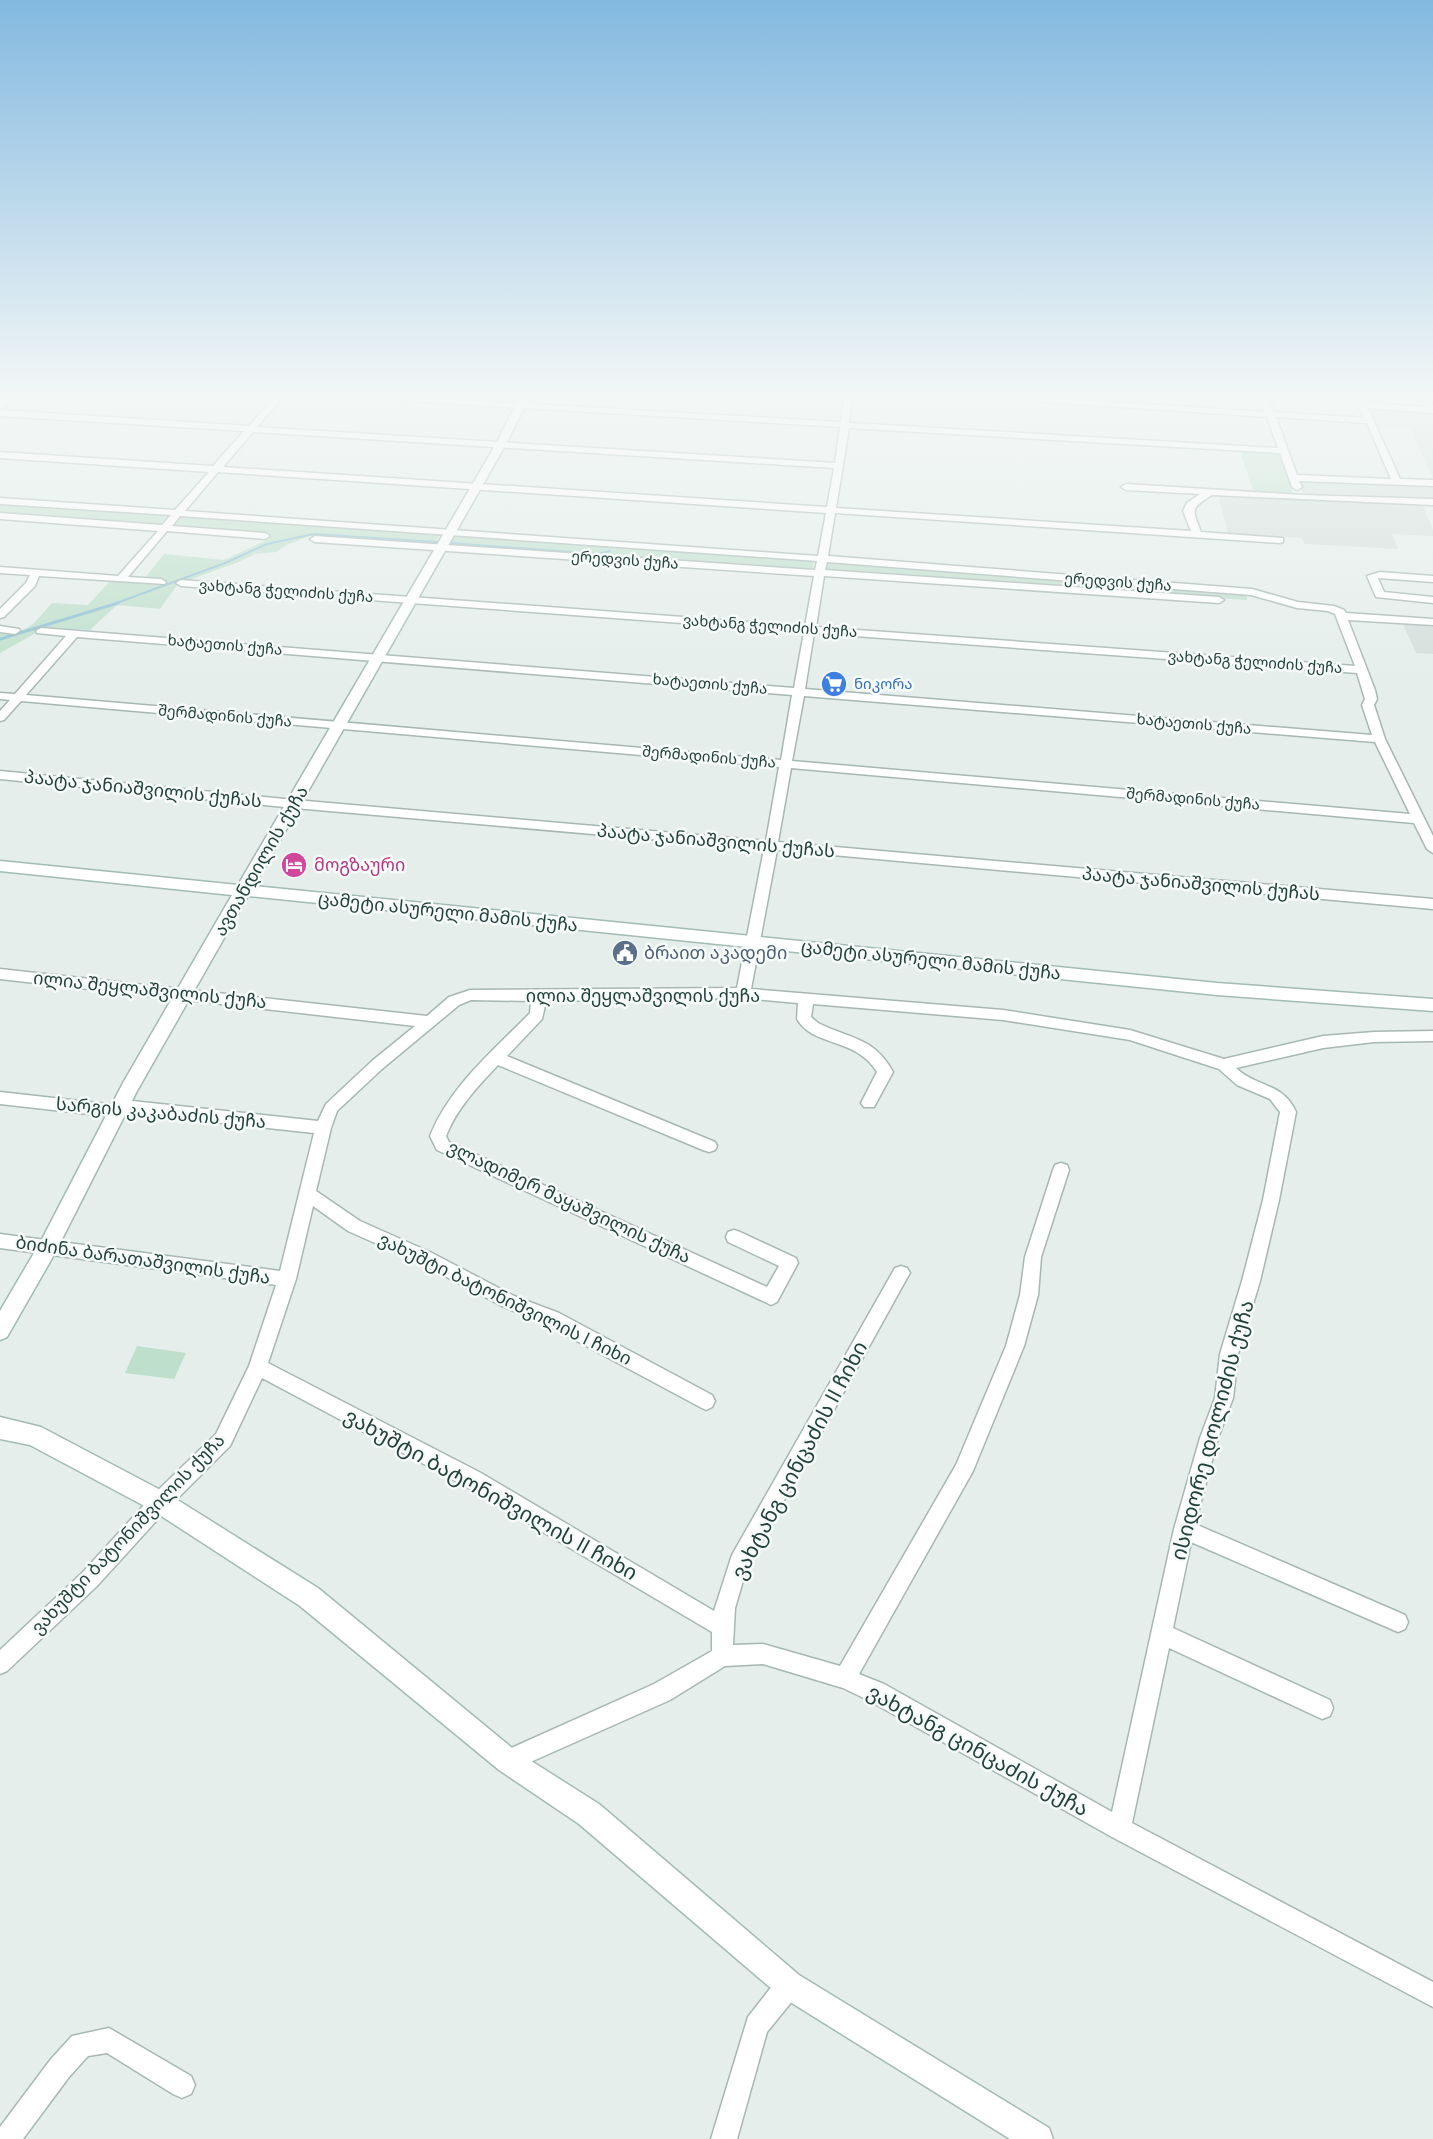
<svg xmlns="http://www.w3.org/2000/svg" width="1433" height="2139" font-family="Figtree,'Noto Sans Georgian',sans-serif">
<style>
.built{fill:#d3dedb}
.green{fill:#bedfcb}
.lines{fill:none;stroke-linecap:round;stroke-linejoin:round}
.stream-far1{stroke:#8dc0d3;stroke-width:2}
.stream{stroke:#8dc0d3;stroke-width:3}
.street-casing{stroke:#a7b7b3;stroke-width:3}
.secondary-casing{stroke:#a3bab5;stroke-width:3}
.street{fill:#fff;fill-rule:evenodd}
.secondary{fill:#fff;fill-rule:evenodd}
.labels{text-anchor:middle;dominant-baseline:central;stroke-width:5;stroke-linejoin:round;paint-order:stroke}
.far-street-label{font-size:15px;fill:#24413d;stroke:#f6fbf9}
.far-shop-label{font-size:15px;fill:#366cbe;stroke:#f6fbf9;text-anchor:start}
.street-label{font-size:18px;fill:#24413d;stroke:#f6fbf9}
.hotel-label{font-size:18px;fill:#b23c85;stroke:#f6fbf9;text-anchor:start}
.service-label{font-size:18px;fill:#4e5e75;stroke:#f6fbf9;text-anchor:start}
.near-street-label{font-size:21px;fill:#24413d;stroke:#f6fbf9}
</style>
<rect width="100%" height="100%" fill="#e5eeeb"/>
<path class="built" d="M1367,407L1433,411V478L1410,429L1375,427Z
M1298,480L1433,485V500L1421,501L1433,530V536L1392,534L1398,549L1305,544L1301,538L1228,533L1218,495L1305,500Z
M1402,622L1433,624V654L1416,653Z"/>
<path class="green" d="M1240,451L1279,453L1294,496L1254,493Z
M0,502L168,514V516L159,525L0,514Z
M179,516L441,534L434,544L310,536L287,545L276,552L255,554L239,562L178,584L160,609L117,605L90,630L45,628L0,653V632C30,634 33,624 52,603L88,605L111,580L155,579L145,578L164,554L224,560L269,539L273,535L170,526Z
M454,535L797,558L813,561V568L807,570L446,545Z
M825,562L1246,594L1247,600L824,571Z
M137,1346L186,1353L174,1379L125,1373Z"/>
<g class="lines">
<path class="stream-far1" d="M450,543L598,554L610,551
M114,604L225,563L267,544L314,534L437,542"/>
<path class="stream" d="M0,639L118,603"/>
<g class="street-casing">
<path id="street" d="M277,394H285L257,427L835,463L840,427L325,396L321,394H359L841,422L845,394H853L849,423L1278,448L1267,417L957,396L953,394H988L1265,412L1259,394H1267L1274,412L1364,418L1354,394H1362L1366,403L1425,407L1418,394H1426L1433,406V413L1368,408L1400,479L1433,480V486L1299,481L1302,487L1297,490L1292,487L1280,453L849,428L836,508L1191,531L1183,511L1187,503L1200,494L1126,490L1121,487L1126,484L1302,495L1433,499V505L1212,495C1190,509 1192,508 1201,532L1283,538V542L1280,543L835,513L828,556L1252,589L1298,602L1334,606L1344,610L1346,613L1433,619V625L1348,620L1375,690L1377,699L1374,705L1385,739L1433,836V853L1427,849L1414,823L791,768L778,842L1433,899V909L777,850L751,989L1003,1010L1130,1030L1224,1059L1323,1036L1374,1032L1433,1031V1041L1374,1042L1323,1048L1236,1068C1257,1088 1283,1082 1296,1112L1279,1200L1260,1281L1238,1354L1233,1398L1218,1438L1195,1524L1405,1615L1408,1622L1405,1629L1398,1632L1191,1542L1173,1628L1330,1700L1333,1708L1330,1716L1322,1719L1169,1648L1132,1823L1433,1982V2007L1112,1837L868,1700L843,1688L763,1664L725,1666L670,1700L508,1772L500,1769L497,1761L500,1753L654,1684L712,1651V1632L467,1487L262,1378L230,1446L167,1509L97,1586L7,1671L0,1674V1650L83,1572L153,1495L216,1434L249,1366L276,1285L0,1248V1234L280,1271L314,1133L132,1113L116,1117L0,1104V1092L116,1105L132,1101L318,1121L326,1104L372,1061L415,1026L0,979V969L427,1016L449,997L470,990L737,988L764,849L295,808L0,779V771L295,800L766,841L779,767L21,701L4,720L0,721V711L10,700L0,699V693L15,694L66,636L37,633L36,631L41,628L794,688L804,632L181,586L176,583L181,580L805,626L814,576L315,542L310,539L315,536L815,570L817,561L180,516L172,526L265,533L270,536L265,539L167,531L128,577L161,579L166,582L165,584L39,576L35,586L4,617L0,618V609L26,583L30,575L0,573V567L118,576L158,531L0,519V513L162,525L171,515L0,504V498L175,510L209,472L0,458V452L213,466L244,431L0,416V410L249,426ZM1276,417L1367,423L1391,479L1297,475ZM253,432L834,468L827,507L223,467ZM218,472L826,513L818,556L185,511ZM827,562L1251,595L1297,608L1328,611L1335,614L1355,666L816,627L824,576L1219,603L1224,600L1219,597L825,570ZM814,633L1357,673L1365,699L1362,705L1372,735L805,689ZM77,637L792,695L781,760L26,695ZM804,696L1375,742L1410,814L792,761ZM743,998L798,1003L797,1019C813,1047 856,1037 877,1072L861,1103L864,1107H874L893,1072C874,1037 850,1039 818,1023L811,1017L813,1004L1003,1020L1130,1040L1219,1069L1237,1085L1270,1099L1280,1112L1263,1200L1242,1281L1220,1354L1215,1398L1200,1438L1174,1529L1112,1812L884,1684L859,1674L973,1471L1024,1346L1038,1295L1041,1257L1069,1170L1067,1165L1061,1163L1055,1165L1053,1170L1025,1257L1020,1295L1006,1346L956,1465L840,1666L763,1644L733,1645L735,1608L747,1567L907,1278L910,1273L907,1268L901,1266L895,1268L732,1555L714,1611L481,1473L268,1363L296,1279L313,1206L348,1231L420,1263L502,1306L547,1325L700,1407L706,1410L712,1407L715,1401L712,1395L559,1313L514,1296L432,1253L360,1221L316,1191L331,1128L337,1111L382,1069L459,1005L471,1000L531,1001L530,1013C493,1051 450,1086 430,1136L437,1150L765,1302L771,1305L777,1302L798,1263L796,1258L740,1232L734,1230L728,1232L726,1237L728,1242L779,1266L767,1287L449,1142L446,1136C457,1108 478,1086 498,1065L703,1150L709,1152L715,1150L717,1146L715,1142L507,1056L542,1019L546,1001Z
M1380,572L1433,576V582L1378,578L1384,592L1433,597V603L1376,597L1367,576Z
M0,626L19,629L20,631L15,634L0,632Z
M789,1973L798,1976L801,1985L798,1994L767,2032L737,2139H711L748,2017L780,1976Z
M109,2028L191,2076L195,2085L191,2094L182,2098L173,2094L107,2053L88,2056L69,2077L23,2139H0V2127L51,2059L72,2036Z"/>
</g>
<g class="secondary-casing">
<path id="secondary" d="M10,394H20L0,410V402Z
M521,394H531L506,444L254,886L1217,983L1433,999V1011L1217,995L248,896L137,1091L55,1253L7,1337L0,1340V1311L41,1241L123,1083L232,895L0,871V861L238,885L496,444Z
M0,1417L41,1427L168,1494L318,1588L517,1752L599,1804L799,1975L1049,2128L1053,2139H1010L779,1995L579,1824L499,1770L300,1606L152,1510L30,1445L0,1439Z"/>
</g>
<use href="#street" class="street"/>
<use href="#secondary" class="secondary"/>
</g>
<linearGradient id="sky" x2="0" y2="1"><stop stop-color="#83b9e0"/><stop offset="0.57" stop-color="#f3f7f6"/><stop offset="1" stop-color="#f3f7f6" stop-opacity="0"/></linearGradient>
<rect width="1433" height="693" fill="url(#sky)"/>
<defs>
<g id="supermarket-disc" transform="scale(1.35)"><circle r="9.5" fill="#3f7fe0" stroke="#f6fbf9"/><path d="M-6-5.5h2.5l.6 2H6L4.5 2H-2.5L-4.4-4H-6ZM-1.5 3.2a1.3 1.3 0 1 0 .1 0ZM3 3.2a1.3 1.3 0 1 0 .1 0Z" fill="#fff"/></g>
<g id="hotel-disc" transform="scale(1.35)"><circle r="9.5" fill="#d1479c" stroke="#f6fbf9"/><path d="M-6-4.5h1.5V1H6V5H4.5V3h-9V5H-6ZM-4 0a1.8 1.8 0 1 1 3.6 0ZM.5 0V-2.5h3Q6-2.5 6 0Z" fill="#fff"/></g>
<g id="civic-disc" transform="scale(1.35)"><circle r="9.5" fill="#5c6f8a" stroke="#f6fbf9"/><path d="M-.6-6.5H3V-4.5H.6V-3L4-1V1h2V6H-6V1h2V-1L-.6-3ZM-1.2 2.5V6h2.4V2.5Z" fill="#fff"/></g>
</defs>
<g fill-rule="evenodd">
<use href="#supermarket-disc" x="834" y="684"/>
<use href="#hotel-disc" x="294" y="865"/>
<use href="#civic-disc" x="625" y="953"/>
</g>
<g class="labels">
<g class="far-street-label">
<text transform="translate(625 560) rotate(4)">ერედვის ქუჩა</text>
<text transform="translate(1118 582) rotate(4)">ერედვის ქუჩა</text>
<text transform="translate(286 591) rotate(4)">ვახტანგ ჭელიძის ქუჩა</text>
<text transform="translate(770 626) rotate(4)">ვახტანგ ჭელიძის ქუჩა</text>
<text transform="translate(225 645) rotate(5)">ხატაეთის ქუჩა</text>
<text transform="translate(1255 662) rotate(4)">ვახტანგ ჭელიძის ქუჩა</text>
<text transform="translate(710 684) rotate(5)">ხატაეთის ქუჩა</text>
<text transform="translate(225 716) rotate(5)">შერმადინის ქუჩა</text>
<text transform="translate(1194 724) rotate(5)">ხატაეთის ქუჩა</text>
<text transform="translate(709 757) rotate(5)">შერმადინის ქუჩა</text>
<text transform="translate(1193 799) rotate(5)">შერმადინის ქუჩა</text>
</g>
<g class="far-shop-label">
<text x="854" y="684">ნიკორა</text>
</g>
<g class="street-label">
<text transform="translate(143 789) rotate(6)">პაატა ჯანიაშვილის ქუჩას</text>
<text transform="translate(716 841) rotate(5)">პაატა ჯანიაშვილის ქუჩას</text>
<text transform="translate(261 861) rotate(-60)">ავთანდილის ქუჩა</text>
<text transform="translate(1201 884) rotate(5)">პაატა ჯანიაშვილის ქუჩას</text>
<text transform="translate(448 912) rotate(6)">ცამეტი ასურელი მამის ქუჩა</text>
<text transform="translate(931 960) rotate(6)">ცამეტი ასურელი მამის ქუჩა</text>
<text transform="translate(150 990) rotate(6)">ილია შეყლაშვილის ქუჩა</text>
<text x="643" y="996">ილია შეყლაშვილის ქუჩა</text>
<text transform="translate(161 1113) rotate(5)">სარგის კაკაბაძის ქუჩა</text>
<text transform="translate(569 1202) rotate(25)">ვლადიმერ მაყაშვილის ქუჩა</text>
<text transform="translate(143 1260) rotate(8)">ბიძინა ბარათაშვილის ქუჩა</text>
<text transform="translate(505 1299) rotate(26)">ვახუშტი ბატონიშვილის I ჩიხი</text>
<text transform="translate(128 1534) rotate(-46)">ვახუშტი ბატონიშვილის ქუჩა</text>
</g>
<g class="hotel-label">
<text x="314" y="865">მოგზაური</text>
</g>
<g class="service-label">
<text x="644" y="953">ბრაით აკადემი</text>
</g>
<g class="near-street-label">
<text transform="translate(1212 1430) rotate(-75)">ისიდორე დოლიძის ქუჩა</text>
<text transform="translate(799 1460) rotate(-62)">ვახტანგ ცინცაძის II ჩიხი</text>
<text transform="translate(491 1494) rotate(29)">ვახუშტი ბატონიშვილის II ჩიხი</text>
<text transform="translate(978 1750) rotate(29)">ვახტანგ ცინცაძის ქუჩა</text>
</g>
</g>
</svg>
